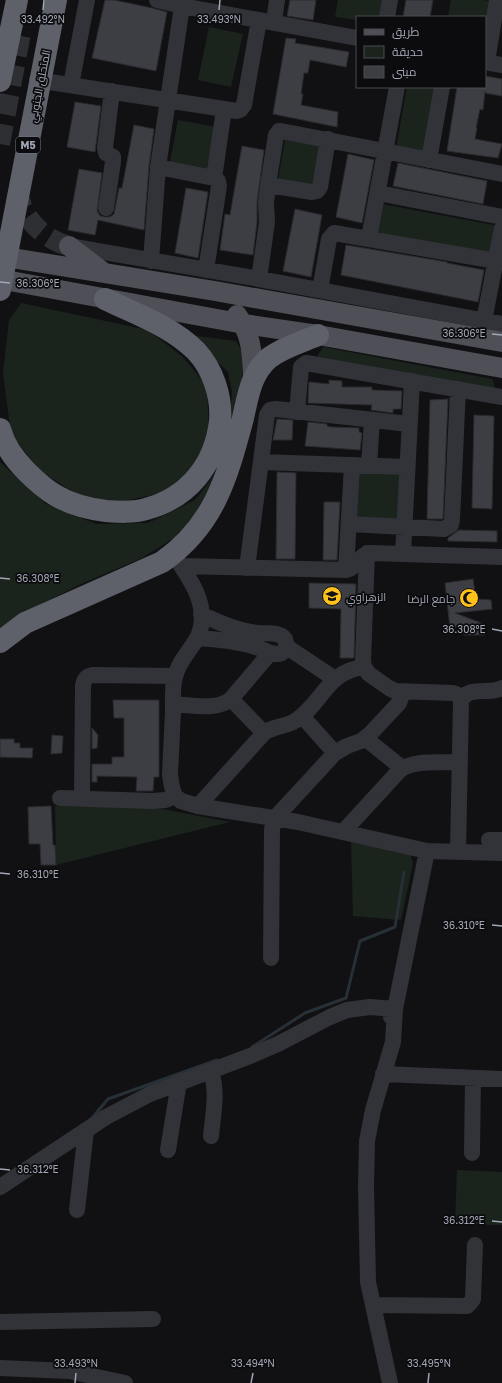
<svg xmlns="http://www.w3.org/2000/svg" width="502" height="1383" font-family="'Golos Text',Cairo,sans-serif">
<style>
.green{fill:#1b231d}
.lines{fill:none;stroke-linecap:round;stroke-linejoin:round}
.stream{stroke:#272f37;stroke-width:3}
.building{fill:#3d3e43;stroke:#2b2b2f}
.major-tunnel{stroke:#2e2f33;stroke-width:20;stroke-dasharray:20 10;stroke-linecap:butt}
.minor{stroke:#323338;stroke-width:16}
.major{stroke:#4e4f57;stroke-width:20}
.highway{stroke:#5e606a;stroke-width:22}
.ticks{fill:none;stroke:#a1a6b5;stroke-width:1.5}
.labels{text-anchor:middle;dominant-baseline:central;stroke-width:3.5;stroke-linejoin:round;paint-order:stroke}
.shield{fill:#0c0c0e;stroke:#747883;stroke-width:1}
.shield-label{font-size:10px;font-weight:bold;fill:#a1a6b5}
.street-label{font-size:11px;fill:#a1a6b5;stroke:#0c0c0e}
.poi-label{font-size:11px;fill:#a1a6b5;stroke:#0c0c0e;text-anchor:start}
.ticks-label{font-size:10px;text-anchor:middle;fill:#a1a6b5;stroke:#0c0c0e;stroke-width:3.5;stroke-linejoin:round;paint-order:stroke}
</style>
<rect width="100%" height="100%" fill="#111113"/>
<path class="green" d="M338,0H383L380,17H357V20L335,17Z
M451,0H482L490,1L485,29V17H448Z
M209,27L243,34L231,87L198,80Z
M407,87H439L428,153L396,148Z
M178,120L217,127L209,170L170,162Z
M285,140L323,146L316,187L278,180Z
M382,204L499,226L494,255L377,233Z
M21,303L148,330L183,357L207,386L209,434L191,470L165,492L117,503L80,496L40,471L11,434L3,373L9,320Z
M189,335L236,341L242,352V393L226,465L190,528L142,558L81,584L19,615L0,630V462L46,504L96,524L148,523L195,500L216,473L228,434L232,392L228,372Z
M323,347L492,379L498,395L312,365Z
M354,468L405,471L403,520L352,517Z
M55,806L152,807L230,822L56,865Z
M351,842L370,846L408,847L413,863L401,920L353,916Z
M457,1170L502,1172V1225L455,1224Z"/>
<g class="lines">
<path class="stream" d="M252,1047L305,1013L346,998L360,941L395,927L404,872
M92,1118L108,1099L217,1060"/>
</g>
<path class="building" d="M105,0H114L152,8L167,12L156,71L92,58Z
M290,0H316L313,20L287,16Z
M406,0H433L430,17H403Z
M286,38L296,39L295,43L349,52L346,67L310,60L308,73H304L301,94H303L301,105L338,112L337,127L273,114Z
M485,76L502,79V96L485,93V91L483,110L480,109L476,128H477L475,139L502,144L498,158L447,151L457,87H485Z
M75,102L101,106L95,152L67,147Z
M134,125L154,129L149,166L144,230L98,220L95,235L68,230L79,169L102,173L97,211L100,216L105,217H110L114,214L119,188H122Z
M242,146L264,150L257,202V222L253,255L220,250L225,214L230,215Z
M348,154L374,160L362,223L336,217Z
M398,163L487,181L483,204L393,186Z
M186,188L208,192L198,258L175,253Z
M295,209L322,215L311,277L283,271Z
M346,245L447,262V263L484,270L478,302L341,275Z
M329,380L342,381V387H372V390L402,391L401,409H393V413L371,410L372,405L308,403L309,382L329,384Z
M448,399L443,519H427L430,400Z
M474,415L494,416L492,509L472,508Z
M277,419L293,420L292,440H273Z
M308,422L327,424V426L331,427L359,428V432L362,433L360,450L305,446Z
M277,472L296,473L295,559H276Z
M324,502H340L337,560H323Z
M459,530L497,531V542L448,541V538Z
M473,579L476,599L491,600L492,609L455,613L484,624L485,635H464L463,627L450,628L445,583Z
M309,583L356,584L354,658H340L341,609L309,608Z
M113,700H159V777H154L153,791H136L137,777L97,776V782H92V764H112V757H124V718H114Z
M92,728L98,735L97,748L92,749Z
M52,735L63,736L62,753L51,754Z
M0,739H14V743H20V748H33L32,758L0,757Z
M51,806L53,845H55L56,865H41L40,844H29L28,807Z"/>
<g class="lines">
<path class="major-tunnel" d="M0,144L22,28
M18,189C19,216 44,240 69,246"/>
<path class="minor" d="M157,0L182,6L357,38
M387,17L390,0
M274,22L277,0
M485,62L502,65
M487,62L497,0
M37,80L237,111L240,110L244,105L259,20
M71,85L87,0
M429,160L442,87
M158,167L214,178L218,181L219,186L206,270
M214,178L224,109
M268,185L312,192L317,191L320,187L328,139
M378,193L502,217
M106,208L113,162V157L106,153L105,148L112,91
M369,238L397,87
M69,246L259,279L502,324
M151,261L158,167L182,6
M259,279L267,222L266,203L268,185L276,135L279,131H281L502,174
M320,290L329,239L334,233L496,261
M484,321L502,228
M297,412L301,367L306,363L502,397
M261,462L407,467
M369,465L372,420
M349,524L444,529L451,525L452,520L458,389
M367,553L363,660L364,667L369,674L389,688L395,691L453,693L463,697
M173,554C190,578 213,610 196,640C188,653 178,663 175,677C172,688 173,700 173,711C172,732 171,753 170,775L172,787L175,796L181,801L198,806L298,822L427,851L502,853
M403,554L412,381
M182,566L346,570C358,568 358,555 370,553L502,557
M247,568L267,415L270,410L276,409L409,424
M346,570L352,465
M197,638C217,639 236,641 256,647C265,649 272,657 282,653L287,647L285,639C278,631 268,634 258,633C238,631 219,623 201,614
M287,647L335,679
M231,699L264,733
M173,704C190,705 217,711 231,699L270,653
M302,716L335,753
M365,738L402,768
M60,798L153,801L165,800L175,796
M82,799L83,686C84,679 86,676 93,675L175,676
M198,806L264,733C274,726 285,727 295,721C322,704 327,671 364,667
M343,832L399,771C412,759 442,763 460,762
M489,840H502
M458,852L461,701C468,685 489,695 502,688
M271,958L272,829L275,818L335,753L347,746L361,741L370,734L399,703L403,692
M391,1017L395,1009L427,851
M211,1071C218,1092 213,1115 211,1136
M383,1074L502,1079
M168,1150L179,1082
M472,1153L473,1078
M0,1187L106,1117L150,1094L250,1056L278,1044L330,1017L347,1010L370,1007L395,1009
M77,1210L86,1130
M373,1305L467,1306L471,1302L473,1299L475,1245
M0,1322L153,1319
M0,1368L69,1371L125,1383
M390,1383L368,1282L366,1187L367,1141L373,1110L393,1042L395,1009"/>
<path class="major" d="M69,246L103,272
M0,256L215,291L502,342
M0,279L244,324L318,335L502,368
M237,315C252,335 252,353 253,377"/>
<path class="highway" d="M0,81L17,0
M0,290L56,0
M0,429C4,445 15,460 27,472C35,480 45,489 55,495C70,504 89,509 106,511C119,512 133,513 146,509C188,498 215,465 220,421C222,397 213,369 196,351C171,326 136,314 105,299
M0,642L25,623L162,562C215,525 227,477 243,418C248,396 251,373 269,358C283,347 302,342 318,335"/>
</g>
<path class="ticks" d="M43,10L44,0M219,10L220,0M0,282L10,283M492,334L502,335M0,578L10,579M492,629L502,631M0,873L10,874M492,925L502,926M0,1169L10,1170M492,1221L502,1222M75,1383L76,1373M251,1383L253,1373M428,1383L429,1373"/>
<defs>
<g id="school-disc" transform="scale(1)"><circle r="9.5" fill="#ffc21d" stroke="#0c0c0e"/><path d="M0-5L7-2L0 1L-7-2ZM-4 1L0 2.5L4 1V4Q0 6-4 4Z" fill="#111"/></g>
<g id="mosque-disc" transform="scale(1)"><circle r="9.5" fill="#ffc21d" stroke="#0c0c0e"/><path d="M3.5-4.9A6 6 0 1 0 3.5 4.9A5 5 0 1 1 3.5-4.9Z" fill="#111"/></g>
</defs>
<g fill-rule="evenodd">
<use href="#school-disc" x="332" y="596"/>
<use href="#mosque-disc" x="469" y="598"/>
</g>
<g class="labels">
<rect class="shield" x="16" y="137" width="24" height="16" rx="3"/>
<g class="shield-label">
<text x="28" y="145">M5</text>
</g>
<g class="street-label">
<text transform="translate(39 86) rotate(-79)">المتحلق الجنوبي</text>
</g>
<g class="poi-label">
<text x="346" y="596">الزهراوي</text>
<text x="455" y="598" text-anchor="end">جامع الرضا</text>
</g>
</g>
<g class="ticks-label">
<text x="43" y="23">33.492°N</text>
<text x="219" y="23">33.493°N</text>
<text x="38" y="287">36.306°E</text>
<text x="464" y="337">36.306°E</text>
<text x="38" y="582">36.308°E</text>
<text x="464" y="633">36.308°E</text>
<text x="38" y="878">36.310°E</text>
<text x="464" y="929">36.310°E</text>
<text x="38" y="1173">36.312°E</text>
<text x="464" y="1224">36.312°E</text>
<text x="76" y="1367">33.493°N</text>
<text x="253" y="1367">33.494°N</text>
<text x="429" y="1367">33.495°N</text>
</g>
<rect x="356" y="16" width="130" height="72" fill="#0c0c0e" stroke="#484a51"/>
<rect x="364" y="29" width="20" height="6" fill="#4e4f57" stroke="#484a51"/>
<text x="392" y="36" font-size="12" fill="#a1a6b5">طريق</text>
<rect x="364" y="46" width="20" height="12" fill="#1b231d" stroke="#484a51"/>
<text x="392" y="56" font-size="12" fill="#a1a6b5">حديقة</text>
<rect x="364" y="66" width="20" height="12" fill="#3d3e43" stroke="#484a51"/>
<text x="392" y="76" font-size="12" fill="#a1a6b5">مبنى</text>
</svg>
